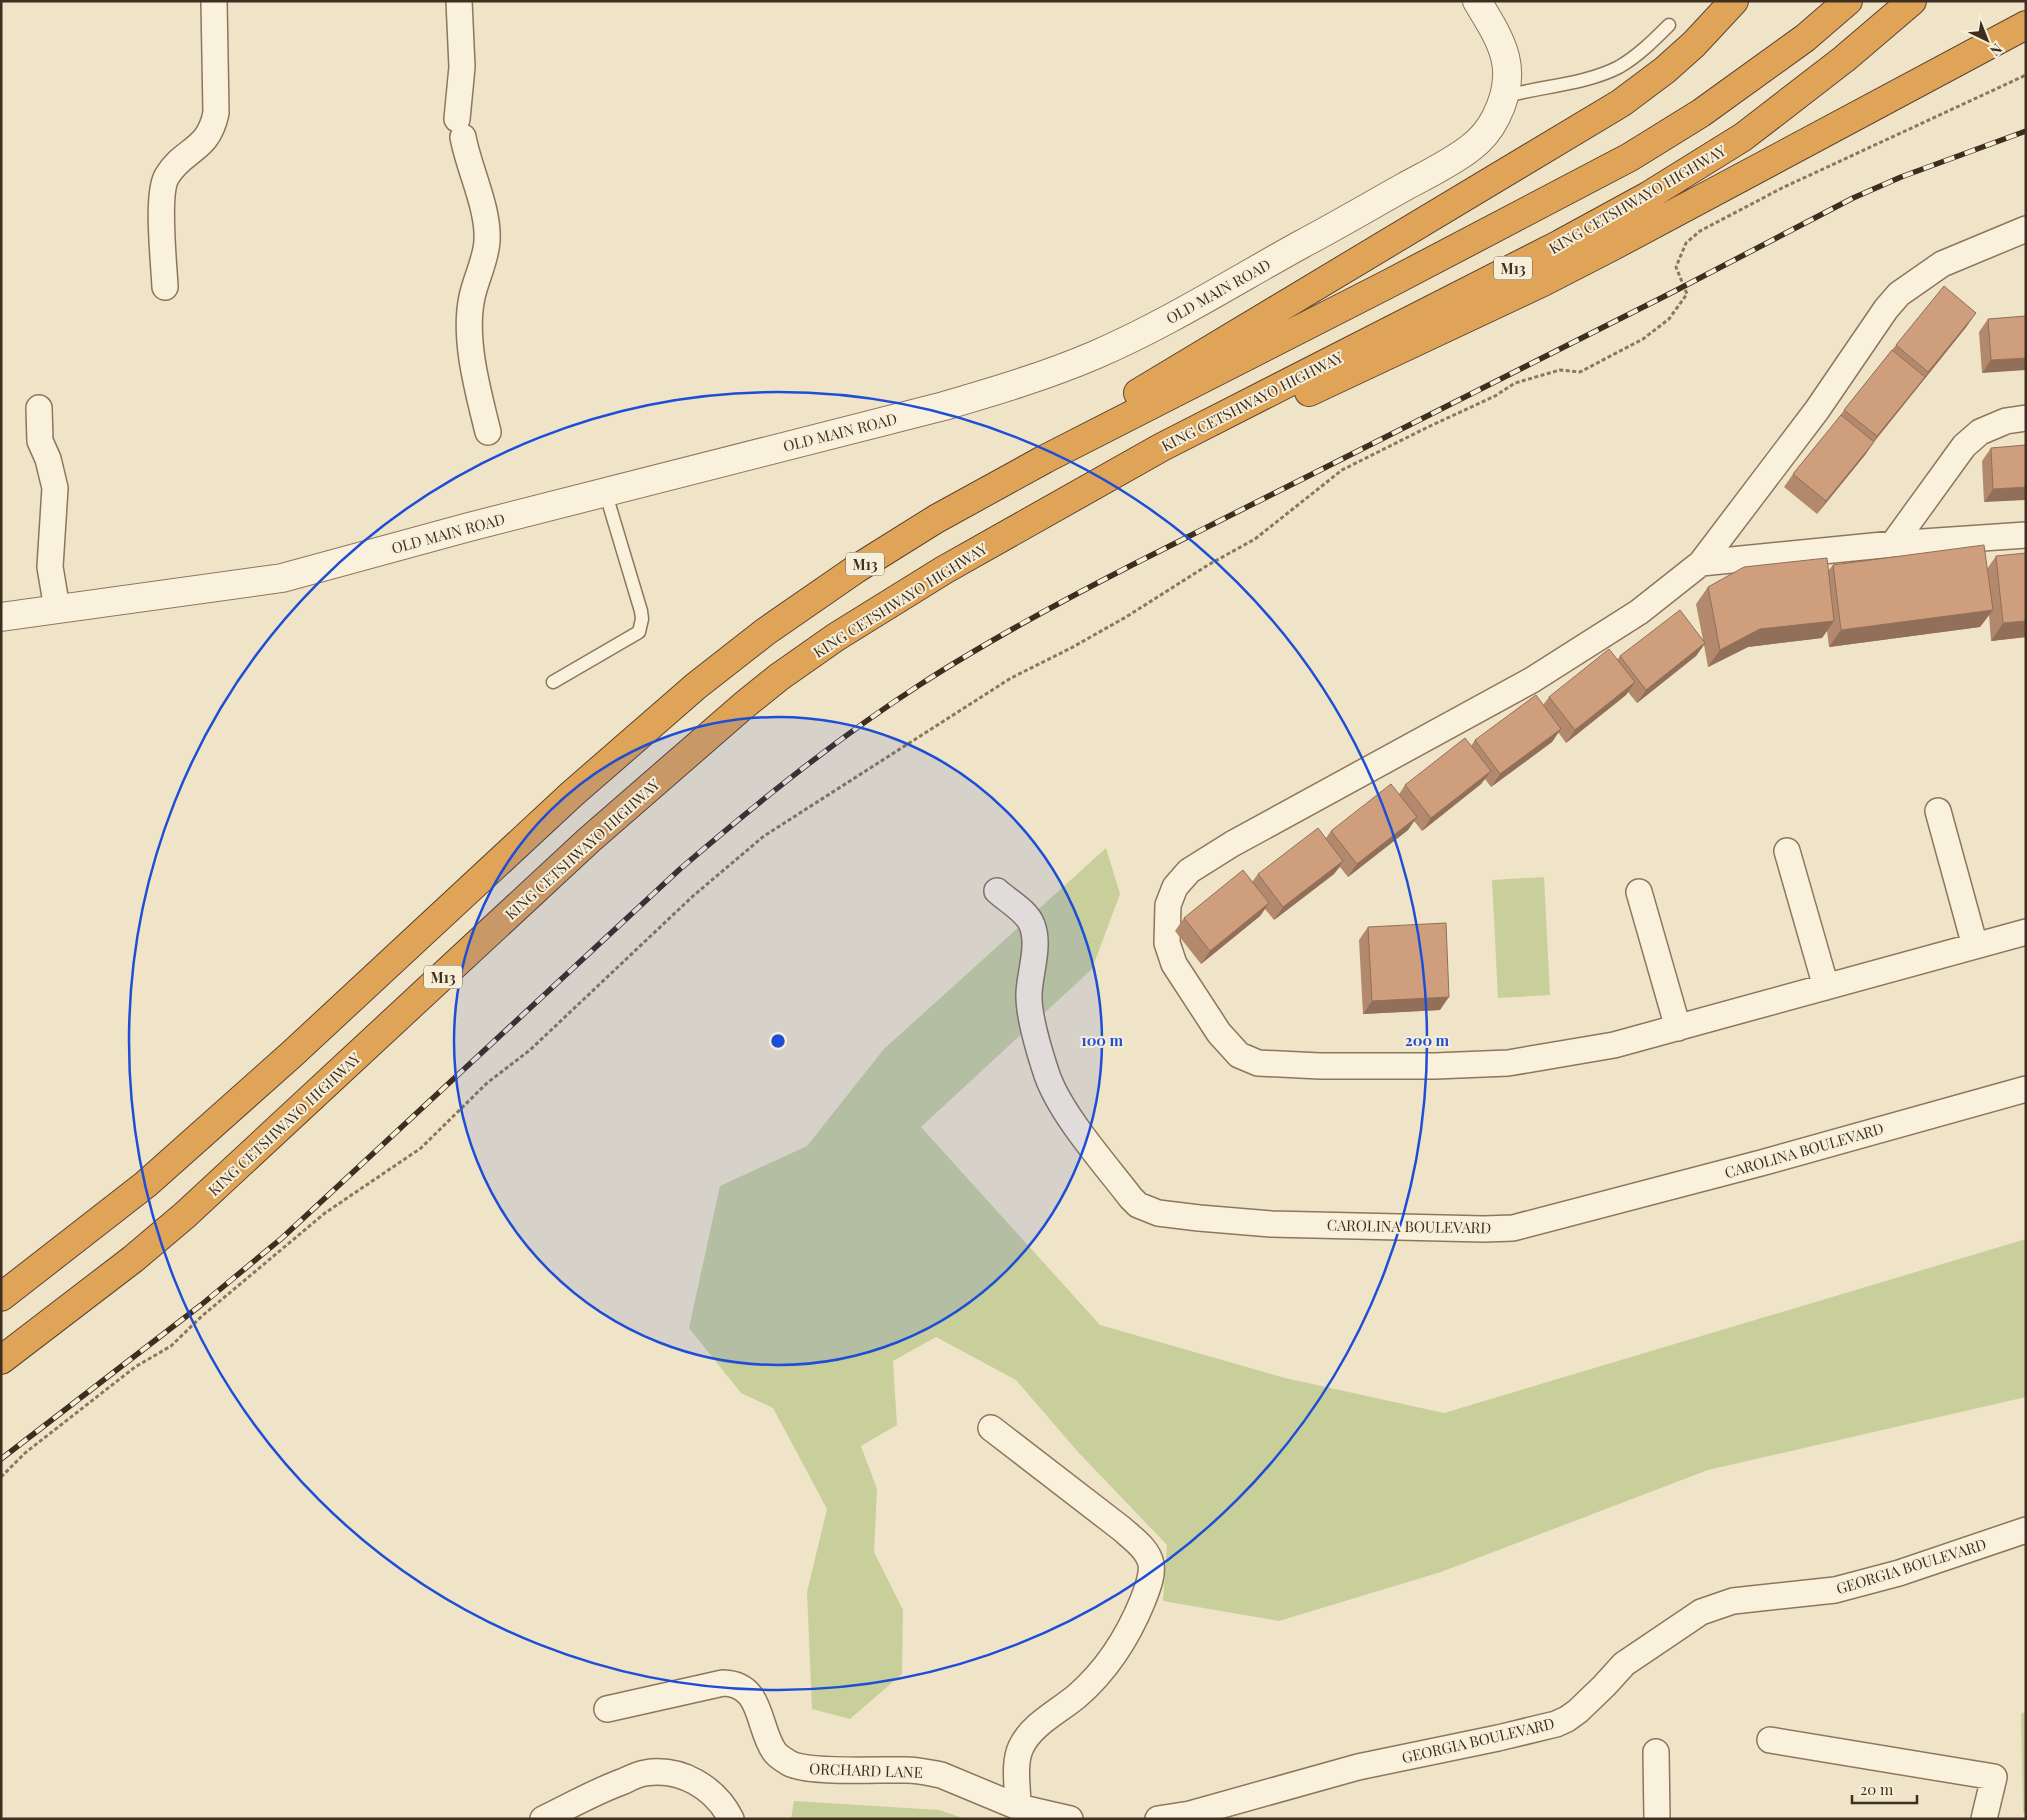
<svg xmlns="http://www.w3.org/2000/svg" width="2027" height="1820" font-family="'Playfair Display',serif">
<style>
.green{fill:#c9cf9b}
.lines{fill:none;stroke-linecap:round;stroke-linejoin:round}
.service-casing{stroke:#8d765c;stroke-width:15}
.minor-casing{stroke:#8d765c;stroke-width:28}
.tertiary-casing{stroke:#8d765c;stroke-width:30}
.motorway-casing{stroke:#5b4430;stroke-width:30}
.path{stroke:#8d765c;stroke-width:3;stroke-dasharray:4 2.5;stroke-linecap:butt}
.service{stroke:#faf1dc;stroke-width:12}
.minor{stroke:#faf1dc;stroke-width:25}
.tertiary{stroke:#faf1dc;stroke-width:28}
.motorway{stroke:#e0a458;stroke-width:28}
.rail-casing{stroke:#3d2e20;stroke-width:5.5}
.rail{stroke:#f7eed8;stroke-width:4;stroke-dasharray:11;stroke-linecap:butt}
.wall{fill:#b2896c}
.shaded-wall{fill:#916f58}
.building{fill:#cf9f7d;stroke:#916f58}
.ring{fill:none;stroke:#1d4ed8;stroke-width:2.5}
.labels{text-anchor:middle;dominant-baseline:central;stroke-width:4;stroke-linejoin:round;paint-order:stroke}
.shield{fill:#f7eed8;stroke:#756857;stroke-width:1}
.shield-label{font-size:14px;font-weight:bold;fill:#3d2e20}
.street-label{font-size:15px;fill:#3d2e20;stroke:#f7eed8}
.centre{fill:#1d4ed8;stroke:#f7eed8;stroke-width:2.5}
.ring-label{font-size:15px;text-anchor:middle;font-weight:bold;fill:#1d4ed8;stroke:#f7eed8;stroke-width:4;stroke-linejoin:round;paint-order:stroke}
</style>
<rect width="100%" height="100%" fill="#f0e4c8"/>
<path class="green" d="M1106,848L1120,894L1092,969L921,1127L1100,1325L1285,1378L1444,1413L2026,1239V1397L1708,1470L1441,1572L1279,1621L1163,1601L1167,1545L1078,1452L1016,1380L936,1337L893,1361L897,1425L861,1446L877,1489L874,1552L903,1610L902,1674L850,1719L812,1709L807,1592L827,1509L773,1408L741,1393L689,1328L720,1186L807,1146L884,1049Z
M1544,877L1550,995L1498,998L1492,880Z
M2026,1711V1813H2023L2021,1714Z
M794,1801L939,1810L966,1819H791Z"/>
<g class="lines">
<g class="service-casing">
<path id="service" d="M1503,97C1541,86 1584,85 1619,67C1638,56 1654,40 1669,25
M553,682L639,632L642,619L641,611L605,491"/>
</g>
<g class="minor-casing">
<path id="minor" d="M457,119L462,67L459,1
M463,137C469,170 489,208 487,241C486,260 476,278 472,297C463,339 478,391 488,432
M2026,229L1942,264L1899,294L1886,309L1817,410L1701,563L1639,612L1532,680L1232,844L1189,871L1175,887L1168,905L1167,943L1174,964L1219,1033L1239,1055L1258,1063L1320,1066H1435L1508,1063L1614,1045L2026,932
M165,287C164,263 156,194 167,176C184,148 208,152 216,113L214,1
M39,408L40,441L48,459L55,488L50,567L57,609
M1893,544L1964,446L1980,432L2006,421L2026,418
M1701,563L1893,544L2026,535
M1938,811L1975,946
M1787,851L1826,987
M997,891C1008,901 1027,911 1032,925C1040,945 1030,972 1029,993C1028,1015 1040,1054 1047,1075C1061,1115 1105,1164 1131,1198L1138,1205L1158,1213L1199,1218L1271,1224L1484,1229L1513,1228L1761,1163L2026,1089
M1639,892L1678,1028
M991,1428L1122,1529C1133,1539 1148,1549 1151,1564C1153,1576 1147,1589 1143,1600C1128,1637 1107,1670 1077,1696C1058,1712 1032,1724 1021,1747C1013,1764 1018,1788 1018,1807
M607,1709L723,1683C763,1684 757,1726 774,1751C777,1756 784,1760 789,1763C808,1774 882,1769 907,1770C918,1770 930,1773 941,1775L1018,1807L1070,1819
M1770,1740L1994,1777L1984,1819
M1656,1752L1657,1819
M543,1819C570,1806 596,1791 624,1781C630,1778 638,1774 645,1773C680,1767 715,1787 731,1819
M1158,1819L1190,1814L1358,1767L1498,1738L1556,1724L1567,1719L1578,1711L1604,1686L1624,1664L1701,1612L1733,1601L1835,1590L1899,1573L2026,1530"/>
</g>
<g class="tertiary-casing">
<path id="tertiary" d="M1,617L282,578L469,527L944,406C995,391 1046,376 1095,355C1167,324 1233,282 1302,244C1336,226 1370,206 1404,187C1426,175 1449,164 1469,149C1480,141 1490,129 1496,117C1520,69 1502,42 1477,1"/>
</g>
<g class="motorway-casing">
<path id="motorway" d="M1309,392L1543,282L1613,246L2026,25
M1138,393L1621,103L1665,70L1694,44L1734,1
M1,1297L146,1184L292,1054L572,794L696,686L765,632L856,569L936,519L1045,459L1390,283L1630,157L1701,113L1805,38L1848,1
M1,1360L133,1259L185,1215L589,840L743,706L779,677L836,637L944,570L1162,447L1560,244L1648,196L1743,137L1844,59L1912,1"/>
</g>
<path class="path" d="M1,1477L25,1453L135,1367L171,1346L202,1316L325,1213L421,1148L487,1083L530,1050L693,896L764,836L1011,678L1071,648L1126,617L1208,565L1255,539L1342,470L1428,427L1495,396L1515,383L1560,370L1580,372L1643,339L1669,319L1687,294L1676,267L1686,243L1700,231L1782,188L2026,75"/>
<use href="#service" class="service"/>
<use href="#minor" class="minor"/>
<use href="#tertiary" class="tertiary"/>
<use href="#motorway" class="motorway"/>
<g class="rail-casing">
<path id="rail" d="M1,1459L201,1305L282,1238L680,869C757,803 836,739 921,684C989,640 1060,602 1132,565L1673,292L1853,198L1901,177L2026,131"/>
</g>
<use href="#rail" class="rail"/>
</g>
<path class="wall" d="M2026,316L1982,373L1979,332L1988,319Z
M1967,326L1874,442L1865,455L1817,514L1784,487L1793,474L1835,423L1844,410L1896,345Z
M2026,445L1984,502L1982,461L1991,448Z
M1996,556L2026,637L1991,641L1989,615L1980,627L1829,647L1827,631L1822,638L1748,647L1708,667L1704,645L1696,656L1637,703L1628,692L1626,695L1566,743L1558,732L1552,742L1491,787L1485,779L1481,784L1422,831L1414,821L1408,830L1348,877L1340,867L1334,874L1274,920L1265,909L1260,916L1201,964L1175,931L1184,918L1252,882L1258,874L1326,838L1331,831L1399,794L1405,785L1471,746L1475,740L1543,705L1549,697L1617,660L1620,656L1703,640L1696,604L1708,587L1828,571L1833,565L1987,569Z
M1368,927L1440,1010L1363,1014L1359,940Z"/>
<path class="shaded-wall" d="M1976,313L1967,326L1868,449L1877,436Z
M2026,358V370L1982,373L1991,360Z
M1874,442L1865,455L1817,514L1826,501Z
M2026,487V500L1984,502L1993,489Z
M1993,610L1980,627L1829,647L1841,630Z
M1834,621L1822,638L1748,647L1708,667L1720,650L1760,629Z
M2026,621V637L1991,641L2003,623Z
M1705,643L1696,656L1637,703L1646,690Z
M1635,682L1626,695L1566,743L1575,730Z
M1561,729L1552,742L1491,787L1500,774Z
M1491,771L1481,784L1422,831L1431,818Z
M1417,817L1408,830L1348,877L1357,864Z
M1343,861L1334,874L1274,920L1283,907Z
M1269,903L1260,916L1201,964L1210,951Z
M1449,997L1440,1010L1363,1014L1372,1001Z"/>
<path class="building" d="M1944,286L1976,313L1928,372L1896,345Z
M2026,316V358L1991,360L1988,319Z
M1892,350L1925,377L1877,436L1844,410Z
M1841,415L1874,442L1826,501L1793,474Z
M2026,445V487L1993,489L1991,448Z
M1984,545L1993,610L1841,630L1833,565Z
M2026,553V621L2003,623L1996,556Z
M1827,558L1834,621L1760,629L1720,650L1708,587L1744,567Z
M1680,610L1705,643L1646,690L1620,656Z
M1609,649L1635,682L1575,730L1549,697Z
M1536,695L1561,729L1500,774L1475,740Z
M1465,738L1491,771L1431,818L1405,785Z
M1391,784L1417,817L1357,864L1331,831Z
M1318,828L1343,861L1283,907L1258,874Z
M1243,870L1269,903L1210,951L1184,918Z
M1446,923L1449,997L1372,1001L1368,927Z"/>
<circle cx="778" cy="1041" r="324" fill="#1d4ed8" fill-opacity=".12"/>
<g class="ring">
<circle cx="778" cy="1041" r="324"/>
<circle cx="778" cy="1041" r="649"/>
</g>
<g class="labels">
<g class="shield">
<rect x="1494" y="256.5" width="38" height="23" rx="4"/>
<rect x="846" y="552.5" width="38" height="23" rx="4"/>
<rect x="424" y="965.5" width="38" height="23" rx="4"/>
</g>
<g class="shield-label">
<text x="1513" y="268">M13</text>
<text x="865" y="564">M13</text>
<text x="443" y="977">M13</text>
</g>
<g class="street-label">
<text transform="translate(1637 199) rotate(-30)">KING CETSHWAYO HIGHWAY</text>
<text transform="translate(1218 291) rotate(-29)">OLD MAIN ROAD</text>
<text transform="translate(1252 401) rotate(-27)">KING CETSHWAYO HIGHWAY</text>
<text transform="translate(840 432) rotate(-14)">OLD MAIN ROAD</text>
<text transform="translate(448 533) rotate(-15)">OLD MAIN ROAD</text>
<text transform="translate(900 600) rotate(-32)">KING CETSHWAYO HIGHWAY</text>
<text transform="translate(582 849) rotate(-42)">KING CETSHWAYO HIGHWAY</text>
<text transform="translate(284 1124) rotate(-43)">KING CETSHWAYO HIGHWAY</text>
<text transform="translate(1804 1150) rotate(-16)">CAROLINA BOULEVARD</text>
<text transform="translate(1409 1226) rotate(1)">CAROLINA BOULEVARD</text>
<text transform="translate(1911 1566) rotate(-17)">GEORGIA BOULEVARD</text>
<text transform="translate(1478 1740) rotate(-13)">GEORGIA BOULEVARD</text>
<text transform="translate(866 1770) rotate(2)">ORCHARD LANE</text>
</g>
</g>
<circle cx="778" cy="1041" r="8" class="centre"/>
<g class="ring-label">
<text x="1102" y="1046">100 m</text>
<text x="1427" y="1046">200 m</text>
</g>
<rect width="2027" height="1820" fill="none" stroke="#3d2e20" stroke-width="5"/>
<g transform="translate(1987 40) rotate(137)" stroke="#f7eed8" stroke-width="4" paint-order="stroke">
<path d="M0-4L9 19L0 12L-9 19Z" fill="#3d2e20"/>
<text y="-8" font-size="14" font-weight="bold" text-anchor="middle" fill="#3d2e20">N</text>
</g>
<path d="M1852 1795v8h65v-8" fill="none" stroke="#3d2e20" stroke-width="2.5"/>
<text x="1860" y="1795" font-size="15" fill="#3d2e20" stroke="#f7eed8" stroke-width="4" paint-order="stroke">20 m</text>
</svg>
